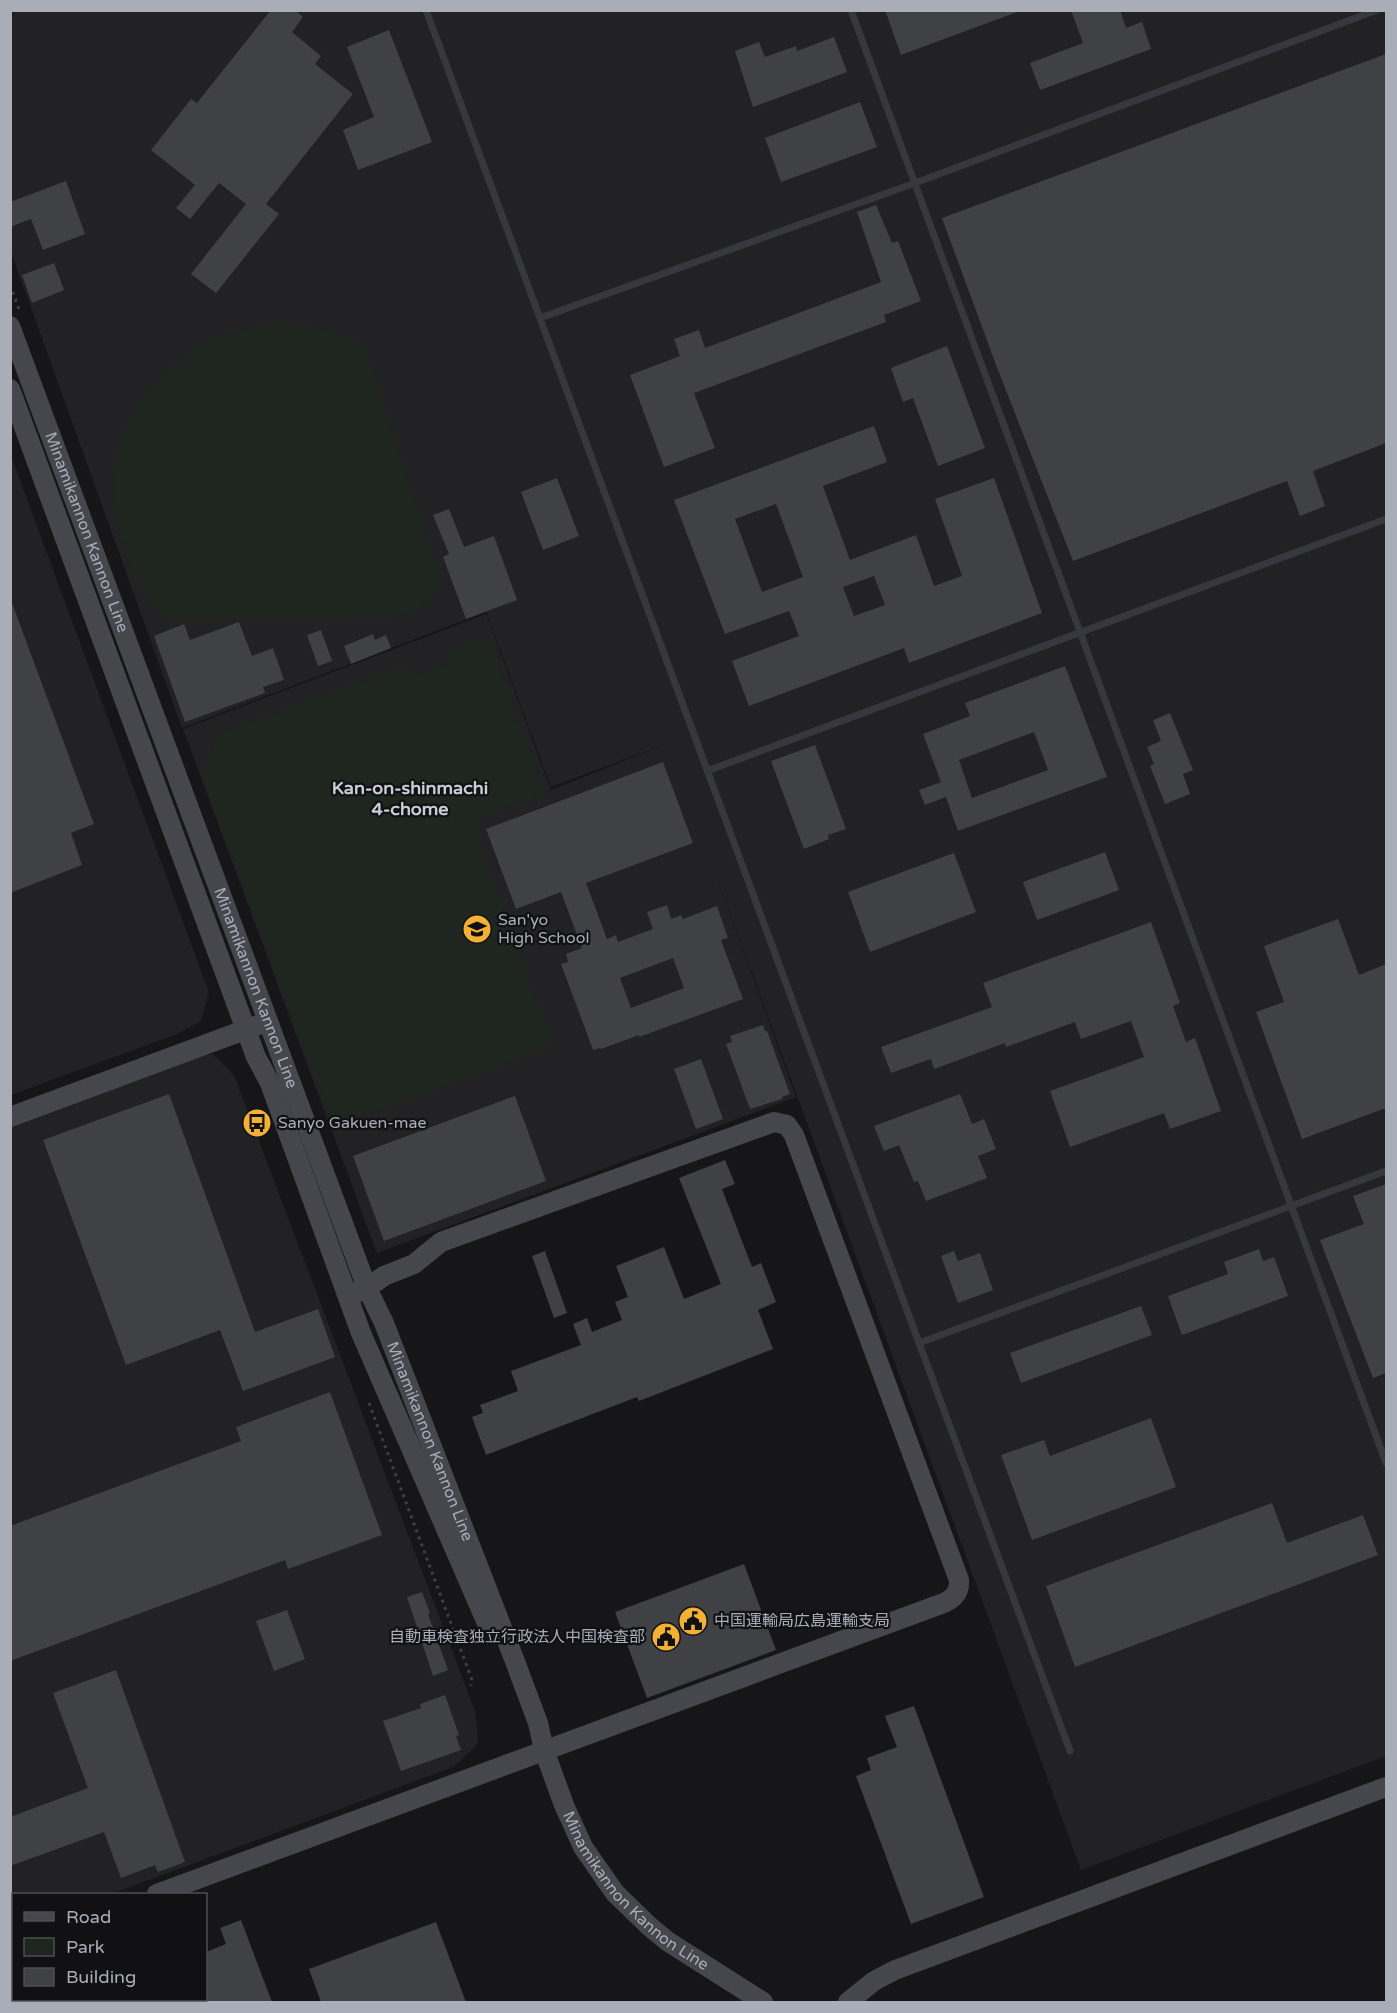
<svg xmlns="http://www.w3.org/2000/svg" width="1397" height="2013" font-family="'Varela Round','Noto Sans JP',sans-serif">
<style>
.built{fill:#222225}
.green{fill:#1e261f}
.building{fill:#404145;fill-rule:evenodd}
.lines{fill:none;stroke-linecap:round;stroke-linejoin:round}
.path{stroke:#3d3f44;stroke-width:3;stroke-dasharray:3 4.5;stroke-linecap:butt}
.lane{stroke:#37383d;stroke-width:7}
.secondary{stroke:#45474d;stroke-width:20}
.labels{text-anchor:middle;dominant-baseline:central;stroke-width:4.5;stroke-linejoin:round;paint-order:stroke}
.street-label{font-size:16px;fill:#a8adb8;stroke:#111113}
.poi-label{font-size:16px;fill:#a8adb8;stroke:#111113;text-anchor:start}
.neighbourhood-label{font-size:18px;font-weight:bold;fill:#c9ccd4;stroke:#111113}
</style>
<rect width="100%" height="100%" fill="#161618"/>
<path class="built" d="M19,11H1386V1756L1081,1870L711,861L796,1097L377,1253L183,729L486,614L551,790L668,743L551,787L486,612L182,728L11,252L10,14Z
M10,453L209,992L201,1021L177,1034L11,1095Z
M213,1054L234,1075L475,1711L478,1740L475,1747L453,1767L111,1894H14L13,1901L11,1895V1127L202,1056Z"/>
<path class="green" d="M276,323C312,325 332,330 364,345L438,573C436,606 421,610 392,618L165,620C107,550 90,460 153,386C171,365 192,347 218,337C237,329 256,326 276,323Z
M489,637L545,796L482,816L475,833L553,1046L366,1116L365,1113L350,1116L333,1123L203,779L207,760L218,733L400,667L415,675L452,662L449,651Z"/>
<path class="building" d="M271,10H295L303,17L292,32L321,56L315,64L353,94L266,204L279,214L216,293L191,274L246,204L219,183L190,219L176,208L195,185L151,150L191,99L197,103Z
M885,10H1017V12L901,55Z
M1071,10H1120L1126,28L1142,22L1151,49L1040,90L1030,63L1083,43Z
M389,30L432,142L358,170L343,130L374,117L347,47Z
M834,37L847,72L753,107L735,51L759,42L765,57L796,46L797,51Z
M1386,54V443L1313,471L1325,506L1300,516L1287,481L1073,561L996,365L942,218Z
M860,102L877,147L781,182L765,138Z
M66,181L85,234L43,250L31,219L10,227V202Z
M876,205L892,243L898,241L921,301L884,315L886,322L694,393L715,448L664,467L630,375L680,356L674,339L699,330L705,348L881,282L857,212Z
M54,263L64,290L32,303L22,275Z
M947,346L985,448L938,466L913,398L903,402L891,368Z
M874,426L887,462L823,486L850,560L916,535L934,586L962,576L935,499L994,478L1042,613L909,663L904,648L749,706L732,661L799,636L789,611L725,634L674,500ZM776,504L803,577L762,592L735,519ZM874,576L885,605L854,616L843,587Z
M557,478L579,536L543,550L521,492Z
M449,509L464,547L494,536L517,600L466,619L443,557L449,554L433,515Z
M10,603H12L94,824L71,833L82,865L10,893Z
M239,622L252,656L273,648L284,680L263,687L265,693L185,722L154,636L184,624L190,640Z
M321,630L332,661L318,666L307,635Z
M373,634L375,640L386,635L391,648L351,664L344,646Z
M1065,666L1107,777L958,831L946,797L925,805L919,790L941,782L923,734L970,716L965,703ZM1034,732L1048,770L972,798L959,760Z
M1170,713L1193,770L1183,774L1190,794L1165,804L1150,766L1154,764L1147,747L1161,741L1153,720Z
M815,745L846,829L828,835L829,839L804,849L771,761Z
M663,762L693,843L586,883L607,939L616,935L618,942L653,929L647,912L667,905L671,919L681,915L683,919L717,906L728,938L721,940L743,999L639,1037V1035L601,1049L600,1048L593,1050L561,964L568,962L566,954L582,948L561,892L516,909L486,829ZM673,958L684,988L631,1008L620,978Z
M1105,852L1119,890L1037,920L1023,882Z
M954,853L976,912L870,952L848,892Z
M1338,919L1359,975L1386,964V1108L1302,1139L1256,1012L1284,1002L1264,946Z
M1151,922L1180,1003L1173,1006L1186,1042L1195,1038L1221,1111L1170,1129L1164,1113L1070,1147L1050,1091L1144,1057L1131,1021L1081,1039L1075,1022L1006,1047L1005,1043L934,1069L931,1059L891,1073L881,1047L992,1007L983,983Z
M763,1025L765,1031H767L790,1094L782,1097V1099L750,1109L726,1044L732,1042L730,1036Z
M701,1059L723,1119L696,1129L674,1069Z
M169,1094L255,1332L318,1309L335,1357L243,1391L220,1330L126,1365L43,1140Z
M960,1094L972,1124L984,1119L996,1149L978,1156L987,1178L926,1201L918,1181L914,1182L899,1145L884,1151L874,1126Z
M515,1096L546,1181L384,1241L353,1156Z
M725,1160L735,1184L722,1189L752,1267L761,1263L776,1302L758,1310L773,1349L639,1401L637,1397L486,1455L472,1417L483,1413L480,1405L518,1391L511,1371L581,1345L573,1324L587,1318L592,1332L622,1320L615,1302L628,1297L616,1266L664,1247L684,1299L721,1284L679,1178Z
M1386,1184V1373L1373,1378L1320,1240L1364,1224L1353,1196Z
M1259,1249L1263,1261L1274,1257L1288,1296L1182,1335L1168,1296L1228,1274L1224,1262Z
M545,1251L567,1313L554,1318L532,1256Z
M954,1251L958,1261L980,1253L993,1290L958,1303L941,1256Z
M1141,1306L1152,1335L1021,1383L1010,1353Z
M330,1392L382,1535L288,1569L285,1560L10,1661V1526L241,1441L236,1427Z
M1151,1418L1176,1487L1032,1540L1001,1455L1044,1440L1050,1456Z
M1272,1503L1287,1543L1363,1515L1378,1555L1075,1667L1046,1586Z
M744,1564L776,1650L647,1698L615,1612Z
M422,1592L430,1613L428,1614L448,1670L433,1676L407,1597Z
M287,1610L305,1659L274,1671L256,1621Z
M116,1670L185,1862L158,1872L155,1865L121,1878L104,1832L10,1866V1817L88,1788L53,1693Z
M445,1695L459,1735L456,1736L461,1750L401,1771L383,1721L421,1708L420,1704Z
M914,1706L984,1897L911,1924L856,1776L871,1770L867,1758L897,1747L885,1716Z
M241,1920L272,2002H206V1952L226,1944L220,1928Z
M436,1922L466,2002H321L309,1969Z"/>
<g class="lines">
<path class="path" d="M10,285L20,312
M369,1403L472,1680L471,1686"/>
<path class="lane" d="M426,10L1070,1751
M851,10L1386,1463
M540,318L915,183L1377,10
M707,771L1386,519
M919,1343L1386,1171"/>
<g class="secondary">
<path id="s1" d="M10,326L367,1288L384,1323L516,1664L538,1723L544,1750L564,1805L583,1847L615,1893L649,1926L667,1941L763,2002"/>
<path d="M10,389L256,1057L270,1083L361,1333L486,1621"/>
<path d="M10,1117L258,1025"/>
<path d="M157,1894L941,1604C952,1600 960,1593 959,1580L794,1135L787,1125L774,1122L441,1242L414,1264L384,1276L367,1288L348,1296"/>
<path d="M10,1951L14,1959"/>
<path d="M29,2000L30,2002"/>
<path d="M848,2002L874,1981L895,1970L1386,1787"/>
</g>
</g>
<defs>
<g id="school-disc" transform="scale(1.5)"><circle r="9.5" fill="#f2b134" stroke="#111113"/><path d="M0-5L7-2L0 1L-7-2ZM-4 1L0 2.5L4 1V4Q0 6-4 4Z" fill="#111"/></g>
<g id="bus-disc" transform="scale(1.5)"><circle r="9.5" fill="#f2b134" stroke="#111113"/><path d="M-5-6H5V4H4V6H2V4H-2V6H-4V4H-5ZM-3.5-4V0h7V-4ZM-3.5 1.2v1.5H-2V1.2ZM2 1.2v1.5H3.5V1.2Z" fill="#111"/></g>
<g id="civic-disc" transform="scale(1.5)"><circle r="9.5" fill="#f2b134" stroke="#111113"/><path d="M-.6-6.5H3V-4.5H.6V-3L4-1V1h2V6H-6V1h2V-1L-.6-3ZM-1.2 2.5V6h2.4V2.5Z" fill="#111"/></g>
</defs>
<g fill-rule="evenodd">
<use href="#school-disc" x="477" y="929"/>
<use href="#bus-disc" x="257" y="1123"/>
<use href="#civic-disc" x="693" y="1621"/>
<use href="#civic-disc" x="666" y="1637"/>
</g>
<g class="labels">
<g class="street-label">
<text stroke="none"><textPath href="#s1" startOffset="220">Minamikannon Kannon Line</textPath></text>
<text stroke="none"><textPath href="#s1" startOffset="706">Minamikannon Kannon Line</textPath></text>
<text stroke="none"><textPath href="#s1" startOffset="1192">Minamikannon Kannon Line</textPath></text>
<text stroke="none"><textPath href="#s1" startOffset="1694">Minamikannon Kannon Line</textPath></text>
</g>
<g class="poi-label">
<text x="498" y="920">San'yo<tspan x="498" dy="18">High School</tspan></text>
<text x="278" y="1123">Sanyo Gakuen-mae</text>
<text x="714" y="1621">中国運輸局広島運輸支局</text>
<text x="645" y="1637" text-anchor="end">自動車検査独立行政法人中国検査部</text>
</g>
<g class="neighbourhood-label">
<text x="410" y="788">Kan-on-shinmachi<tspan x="410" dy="21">4-chome</tspan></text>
</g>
</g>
<rect width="1397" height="2013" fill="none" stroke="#a8adb8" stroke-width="24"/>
<rect x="12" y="1893" width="195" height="108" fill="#111113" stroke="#4d4f55" stroke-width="1.5"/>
<rect x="24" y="1912" width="30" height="9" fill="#45474d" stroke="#4d4f55" stroke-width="1.5"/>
<text x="66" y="1923" font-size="18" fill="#a8adb8">Road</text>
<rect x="24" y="1938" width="30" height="18" fill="#1e261f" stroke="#4d4f55" stroke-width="1.5"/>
<text x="66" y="1953" font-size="18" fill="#a8adb8">Park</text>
<rect x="24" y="1968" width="30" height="18" fill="#404145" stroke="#4d4f55" stroke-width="1.5"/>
<text x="66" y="1983" font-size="18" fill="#a8adb8">Building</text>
</svg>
